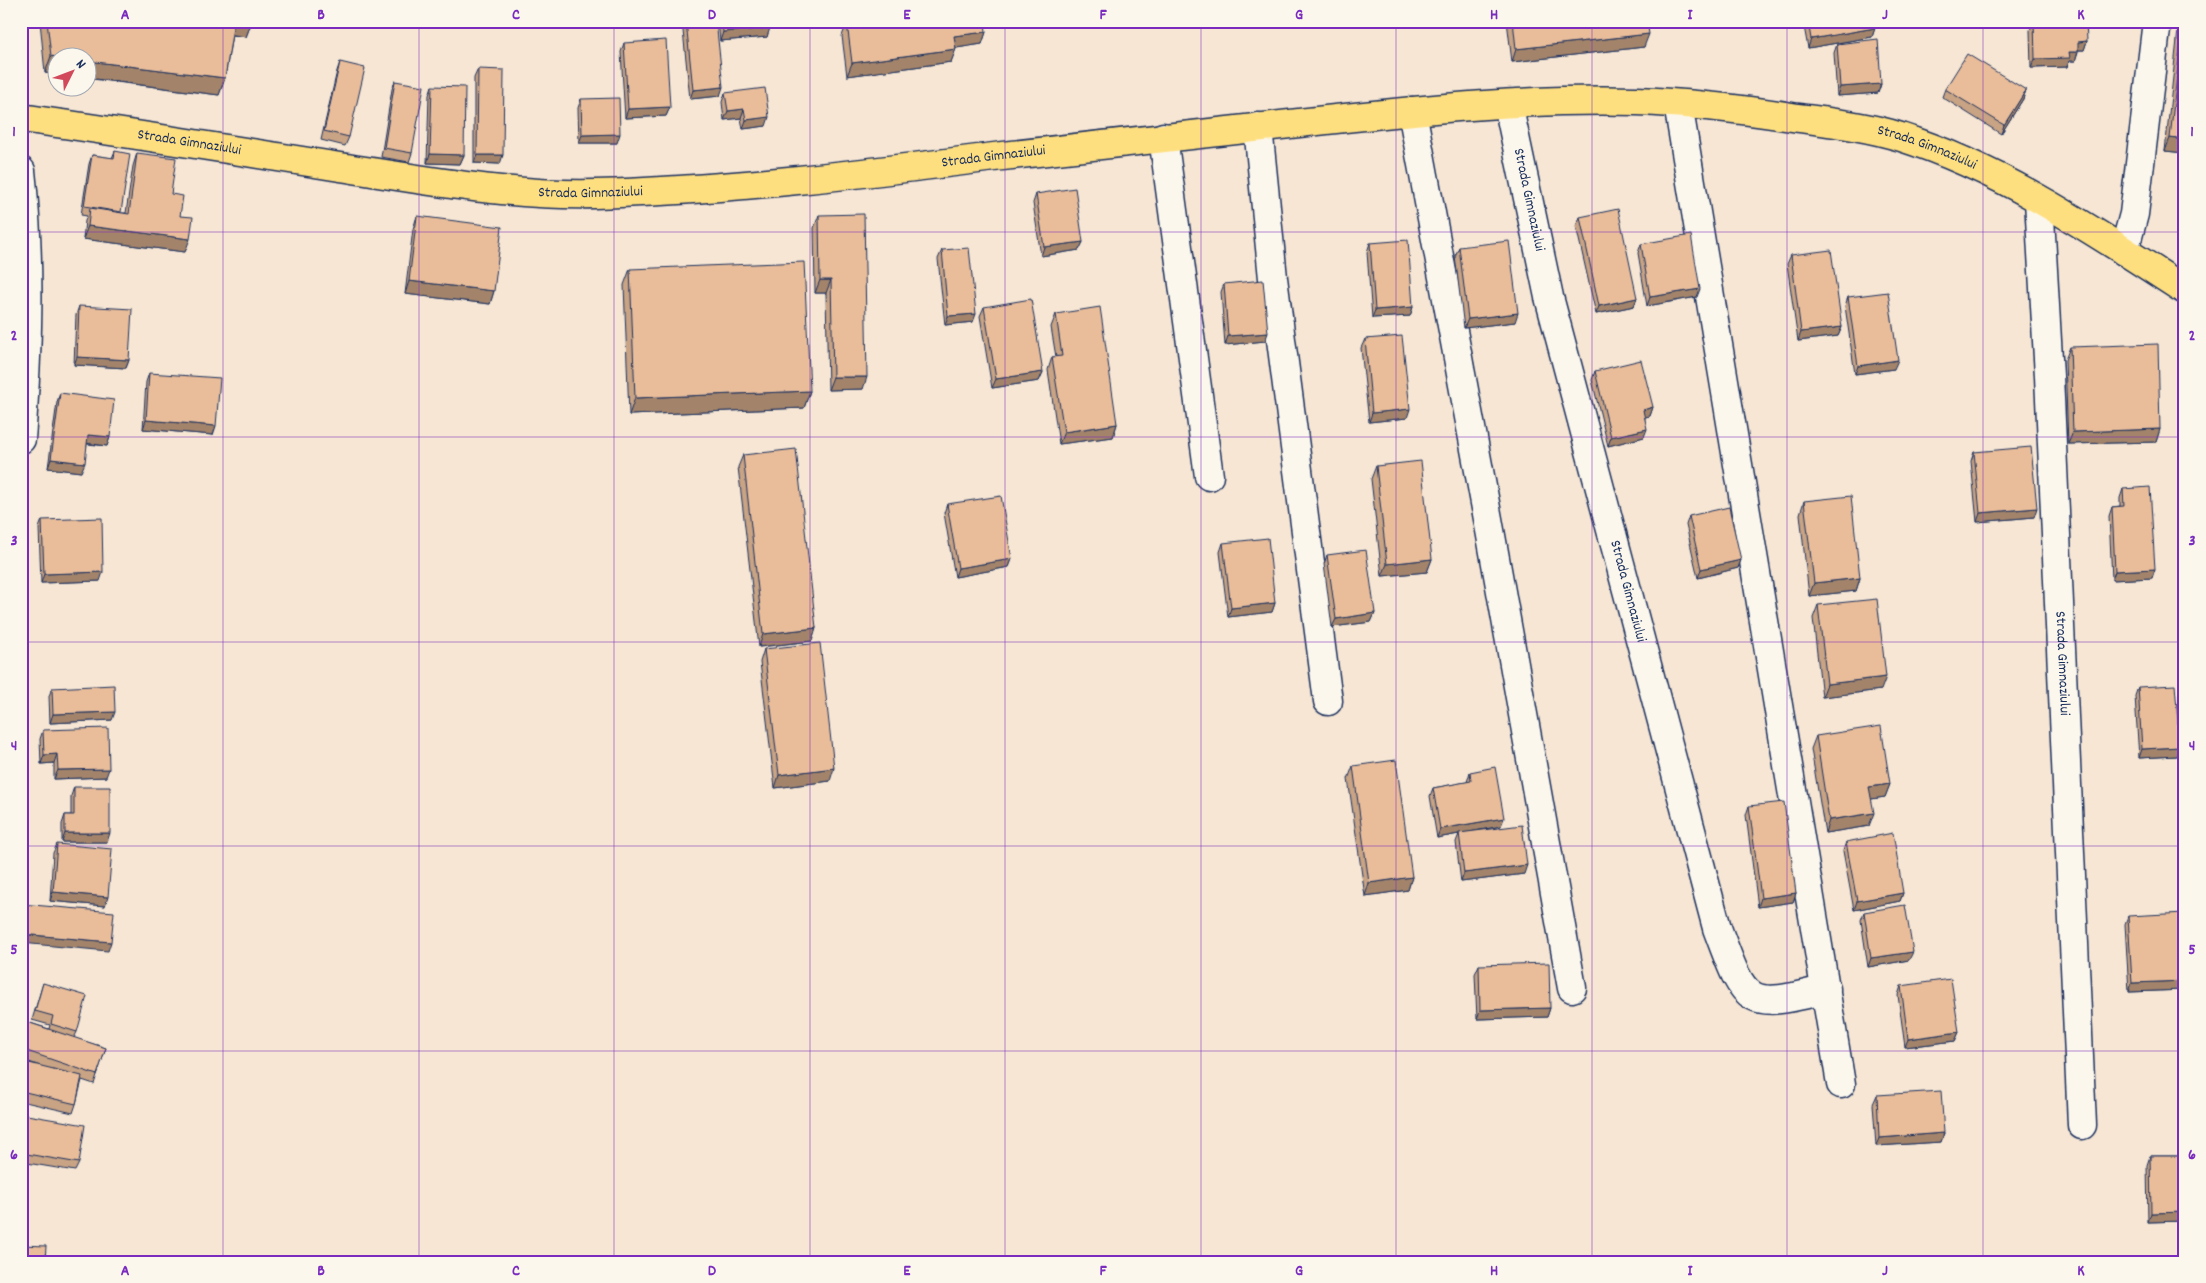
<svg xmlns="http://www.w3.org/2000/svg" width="2206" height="1283" font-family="Dekko,sans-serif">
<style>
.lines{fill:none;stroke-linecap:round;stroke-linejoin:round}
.minor-casing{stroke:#1b2f5e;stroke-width:31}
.major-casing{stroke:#1b2f5e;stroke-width:31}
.minor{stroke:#fbf7ec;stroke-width:28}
.major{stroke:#fedf80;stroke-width:28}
.wall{fill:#c8a384;stroke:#1b2f5e}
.shaded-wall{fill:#a3846b;stroke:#1b2f5e}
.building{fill:#e9bd99;stroke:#1b2f5e}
.grid{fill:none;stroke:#7b2cbf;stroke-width:1;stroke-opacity:0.55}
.labels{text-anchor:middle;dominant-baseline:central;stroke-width:4.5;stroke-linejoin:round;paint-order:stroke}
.street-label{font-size:15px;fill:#1b2f5e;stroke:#fbf7ec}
.neatline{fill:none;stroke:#7b2cbf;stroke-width:2}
.grid-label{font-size:16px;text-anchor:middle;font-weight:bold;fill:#7b2cbf}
</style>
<rect width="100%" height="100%" fill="#f6e6d3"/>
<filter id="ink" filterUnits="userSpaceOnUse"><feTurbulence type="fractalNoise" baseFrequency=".02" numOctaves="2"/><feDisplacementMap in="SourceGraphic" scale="10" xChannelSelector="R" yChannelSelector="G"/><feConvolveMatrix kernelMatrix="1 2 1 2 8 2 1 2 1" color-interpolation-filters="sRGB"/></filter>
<g filter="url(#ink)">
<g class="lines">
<g class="minor-casing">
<g id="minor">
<path id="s1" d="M1508,104L1549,297L1717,928C1745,1003 1745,1011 1826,989"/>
<path d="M1678,104L1841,1084"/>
<path d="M1412,111L1488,519L1572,988"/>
<path d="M1258,127L1273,278L1328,701"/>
<path d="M1163,137L1209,476"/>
<path d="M21,171C31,261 28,349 21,439"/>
<path id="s2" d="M2039,200L2049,376L2082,1125"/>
<path d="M2124,251L2134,214L2157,21"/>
</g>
</g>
<g class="major-casing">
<g id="major">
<path id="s3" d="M21,118C128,133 234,150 340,167C425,180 509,196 595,194C728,190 861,174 994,157C1104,144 1215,132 1326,120C1429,109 1533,98 1637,101C1689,103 1740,109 1792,117C1828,122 1866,126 1901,137C2004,170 2095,232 2185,290"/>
</g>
</g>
<use href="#minor" class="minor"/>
<use href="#major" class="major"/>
</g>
<path class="wall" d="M40,21H252L246,37L232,35L225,78L219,95L45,73Z
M682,21H716L720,96L690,99Z
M718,21H770L767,37L720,41Z
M1507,21H1647L1644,47L1512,62Z
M1803,21H1874L1875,28L1872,37L1808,48Z
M2034,21L2087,41L2084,50H2078L2075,61H2069L2067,67L2031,68L2030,30Z
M2179,21H2185V153L2165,151Z
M847,23L986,32L982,44L956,48L951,62L847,76L842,36Z
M624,43L670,107L666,116L625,118L621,52Z
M1837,44L1881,84L1878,93L1837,96L1834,53Z
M340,62L349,137L345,146L321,140L337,71Z
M478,69L500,164L474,163V78Z
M395,81L412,153L409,162L381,157L392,89Z
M432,86L464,155L460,164L427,163L429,95Z
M1945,89L2026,90L2023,99L2001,134L1942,97Z
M725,93L766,126L743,129L741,118L724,120L722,102Z
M581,99L617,143H579L578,108Z
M115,151L120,213H126L133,166L137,153L171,194L180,216L185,252L83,239L85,221L87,216L81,215L89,164L92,155L112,158Z
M1036,194L1083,242L1079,250L1041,256L1033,203Z
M819,215L863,389L828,390L826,293H815L814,228Z
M417,216L494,291L490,304L405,294L413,229Z
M1580,217L1637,298L1634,306L1596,314L1576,226Z
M1370,243L1413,307L1410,316L1372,318L1367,252Z
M1641,244L1697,297L1647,306L1638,253Z
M1459,247L1515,322L1464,328L1455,256Z
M942,250L973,322L945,325L938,259Z
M1791,255L1842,327L1838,336L1798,341L1787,264Z
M630,269L810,391L804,408L629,415L624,285Z
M1224,284L1265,341L1225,345L1221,292Z
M1848,297L1894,369L1855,374L1845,306Z
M79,306L129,360L126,368L74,365L76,315Z
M984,307L1043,372L1039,381L992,388L980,316Z
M1056,314L1117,424L1113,437L1059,444L1048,370L1052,357H1056L1051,327Z
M1365,339L1407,418L1369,422L1361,348Z
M2070,347L2160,429L2156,442L2068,444L2065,360Z
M1595,371L1653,407L1650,416L1645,417L1644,437L1608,446L1592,380Z
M149,373L213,435L143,429L146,382Z
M60,393L110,437L107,446L87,444L81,472L48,468L57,402Z
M1974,452L2034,517L1977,522L1971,461Z
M743,455L816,628L812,641L759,647L738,467Z
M1376,466L1432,559L1427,572L1382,576L1371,479Z
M2123,489L2152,578L2112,580L2109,516L2112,507L2120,506V498Z
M1804,501L1860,578L1856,591L1809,596L1800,514Z
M947,504L1012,559L1009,567L955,577L944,513Z
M1689,516L1741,560L1738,568L1698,578L1686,525Z
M42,520L100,581L41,583L39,528Z
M1223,543L1275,603L1272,612L1228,617L1220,552Z
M1327,555L1375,613L1371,622L1332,627L1324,564Z
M1818,605L1881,690L1822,697L1813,618Z
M764,649L830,781L775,788L760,662Z
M2138,687L2176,756L2139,758L2135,696Z
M52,688L112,720L50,723L49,696Z
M43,730L106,777L54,779V763L41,764L40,739Z
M1816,736L1890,784L1885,797L1871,799L1869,826L1825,833L1811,749Z
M1353,766L1412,877L1408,890L1365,896L1348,779Z
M1470,772L1501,826L1479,830L1524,874L1461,882L1456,842L1459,834L1437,838L1430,796L1433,788L1467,782Z
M74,787L107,842H62V824L65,815H71V796Z
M1749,806L1796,893L1793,902L1758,907L1746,815Z
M1846,842L1903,893L1900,901L1854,910L1843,851Z
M57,844L105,906L50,901L53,853Z
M1864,912L1909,960L1868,967L1861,920Z
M2128,916L2184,990L2129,992L2125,924Z
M1479,965L1550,1008L1547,1017L1477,1019L1475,974Z
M43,983L77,1032L74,1038L106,1048L94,1084L82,1080L76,1104L73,1113L21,1101V1061L40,1066L21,1059V1020L49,1029L50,1025L32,1020Z
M1901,986L1959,1032L1955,1041L1905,1047L1898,995Z
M1877,1095L1944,1133L1941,1142L1876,1146L1873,1104Z
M21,1114L79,1163L75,1171L21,1162Z
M2150,1156H2185V1221L2148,1222L2147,1165Z"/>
<path class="shaded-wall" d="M233,21H252L246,37L228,34Z
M770,28L767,37L720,41L723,32Z
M1875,28L1872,37L1808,48L1811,39Z
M986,32L982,44L950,49L954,36Z
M1649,34L1644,47L1512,62L1516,49Z
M2087,41L2084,50H2075L2078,42Z
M956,49L951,62L847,76L852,63Z
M2069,52H2078L2075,61H2069L2067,67L2031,68L2035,59Z
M51,56L61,58H58V74L45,73Z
M88,61L225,78L219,95L88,78Z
M1881,84L1878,93L1837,96L1840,87Z
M723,87L720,96L690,99L693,90Z
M2026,90L2023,99L2001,134L2004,125Z
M670,107L666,116L625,118L628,109Z
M744,109L741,118L724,120L728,111Z
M769,117L766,126L743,129L746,120Z
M620,134L617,143H579L582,135Z
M2170,138L2185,140V153L2165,151Z
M430,154L464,155L460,164L427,163Z
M477,155H503L500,164L474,163Z
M88,226L190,239L185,252L83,239Z
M1083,242L1079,250L1041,256L1044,247Z
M820,280H831L826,293H815Z
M409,281L494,291L490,304L405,294Z
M1700,289L1697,297L1647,306L1650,297Z
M1637,298L1634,306L1596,314L1599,306Z
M1413,307L1410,316L1372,318L1375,310Z
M1518,313L1515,322L1464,328L1468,319Z
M976,314L973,322L945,325L948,316Z
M1842,327L1838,336L1798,341L1801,332Z
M1268,333L1265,341L1225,345L1228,336Z
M77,357L129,360L126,368L74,365Z
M1898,360L1894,369L1855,374L1858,366Z
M1043,372L1039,381L992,388L996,379Z
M833,377H867L863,389L828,390Z
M810,391L804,408L629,415L635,398Z
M1653,407L1650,416L1640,418L1643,410Z
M1410,409L1407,418L1369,422L1372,413Z
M146,420L216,426L213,435L143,429Z
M1117,424L1113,437L1059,444L1064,432Z
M1647,429L1644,437L1608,446L1611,437Z
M2160,429L2156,442L2068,444L2073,432Z
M88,435L110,437L107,446L85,443Z
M51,459L85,463L81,472L48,468Z
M2037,508L2034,517L1977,522L1980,513Z
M1012,559L1009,567L955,577L958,568Z
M1432,559L1427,572L1382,576L1387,564Z
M1741,560L1738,568L1698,578L1701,569Z
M2155,569L2152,578L2112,580L2115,571Z
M103,572L100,581L41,583L44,574Z
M1860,578L1856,591L1809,596L1814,583Z
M1275,603L1272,612L1228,617L1231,608Z
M1375,613L1371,622L1332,627L1336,619Z
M816,628L812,641L759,647L763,634Z
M1886,677L1881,690L1822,697L1827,684Z
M115,712L112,720L50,723L53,714Z
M2180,747L2176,756L2139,758L2142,749Z
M57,754L54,763L41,764L44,755Z
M834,768L830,781L775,788L779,775Z
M109,769L106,777L54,779L58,770Z
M1890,784L1885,797L1865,800L1869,787Z
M1874,813L1869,826L1825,833L1829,820Z
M1504,818L1501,826L1437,838L1440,829Z
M65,833H110L107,842H62Z
M1527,865L1524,874L1461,882L1464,873Z
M1412,877L1408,890L1365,896L1369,883Z
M53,892L108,897L105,906L50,901Z
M1796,893L1793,902L1758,907L1761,898Z
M1903,893L1900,901L1854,910L1857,901Z
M21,934L111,942L108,951L21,943Z
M1913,952L1909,960L1868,967L1871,958Z
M2185,981L2184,990L2129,992L2132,983Z
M1550,1008L1547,1017L1477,1019L1480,1010Z
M1959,1032L1955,1041L1905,1047L1908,1039Z
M1944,1133L1941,1142L1876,1146L1879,1138Z
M2185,1212V1221L2148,1222L2151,1213Z"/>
<path class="building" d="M47,21H234L225,78L88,61V58H61L51,56Z
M686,21H716L723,87L693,90Z
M722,21H770V28L723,32Z
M863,21H985L986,32L954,36L956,49L852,63L847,23Z
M1513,21H1647L1649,34L1516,49Z
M1808,21H1874L1875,28L1811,39Z
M2034,21H2086L2087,41L2078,42V52H2069L2070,58L2035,59Z
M2183,21H2185V140L2170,138Z
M1878,39L1881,84L1840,87L1837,44Z
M666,40L670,107L628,109L624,43Z
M1967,54L2026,90L2004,125L1945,89Z
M340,62L365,68L349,137L324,131Z
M478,69L504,70L503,155H477Z
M395,81L424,86L412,153L384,148Z
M432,86L465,87L464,155L430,154Z
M765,88L769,117L746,120L744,109L728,111L725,93Z
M619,98L620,134L582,135L581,99Z
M115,151L130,154L121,212L84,206L92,155L114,158Z
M137,153L176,158L171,194L183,196L180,216L193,217L190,239L88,226L90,208L129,214Z
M1075,188L1083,242L1044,247L1036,194Z
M1618,209L1637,298L1599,306L1580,217Z
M864,214L867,377H833L831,280H820L819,215Z
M417,216L502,227L494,291L409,281Z
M1691,235L1700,289L1650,297L1641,244Z
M1408,240L1413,307L1375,310L1370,243Z
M1509,241L1518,313L1468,319L1459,247Z
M969,248L976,314L948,316L942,250Z
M1831,250L1842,327L1801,332L1791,255Z
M804,262L810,391L635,398L630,269Z
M1263,280L1268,333L1228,336L1224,284Z
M1888,292L1898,360L1858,366L1848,297Z
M1031,299L1043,372L996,379L984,307Z
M79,306L132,309L129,360L77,357Z
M1100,307L1117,424L1064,432L1052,357L1062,356L1056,314Z
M1402,336L1410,409L1372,413L1365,339Z
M2158,344L2160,429L2073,432L2070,347Z
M1641,360L1653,407L1643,410L1647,429L1611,437L1595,371Z
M149,373L220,378L216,426L146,420Z
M60,393L114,400L110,437L88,435L85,463L51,459Z
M2031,447L2037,508L1980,513L1974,452Z
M796,449L816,628L763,634L743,455Z
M1421,461L1432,559L1387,564L1376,466Z
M2150,487L2155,569L2115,571L2112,507L2124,506L2123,489Z
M1001,496L1012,559L958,568L947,504Z
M1851,496L1860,578L1814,583L1804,501Z
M1729,507L1741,560L1701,569L1689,516Z
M102,518L103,572L44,574L42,520Z
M1268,538L1275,603L1231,608L1223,543Z
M1366,550L1375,613L1336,619L1327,555Z
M1877,599L1886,677L1827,684L1818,605Z
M820,643L834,768L779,775L764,649Z
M114,685L115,712L53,714L52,688Z
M2175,685L2180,747L2142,749L2138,687Z
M1881,726L1890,784L1869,787L1874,813L1829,820L1816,736Z
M108,728L109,769L58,770L57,754L44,755L43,730Z
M1396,760L1412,877L1369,883L1353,766Z
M1495,767L1504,818L1440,829L1433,788L1471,781L1470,772Z
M74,787H110V833H65V815H74Z
M1784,802L1796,893L1761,898L1749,806Z
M1522,825L1527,865L1464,873L1459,833Z
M1893,833L1903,893L1857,901L1846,842Z
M57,844L112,849L108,897L53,892Z
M21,904L114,912L111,942L21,934Z
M1905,905L1913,952L1871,958L1864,912Z
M2185,913V981L2132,983L2128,916Z
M1549,963L1550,1008L1480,1010L1479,965Z
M1951,979L1959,1032L1908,1039L1901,986Z
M43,983L87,996L77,1032L51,1024L53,1016L35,1011Z
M21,1020L106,1048L97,1075L21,1049Z
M21,1061L82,1076L76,1104L21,1091Z
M1941,1091L1944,1133L1879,1138L1877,1095Z
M21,1114L85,1125L79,1163L21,1153Z
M2150,1156H2185V1212L2151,1213Z
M21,1245L46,1246L45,1262H21Z"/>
</g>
<path class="grid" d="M223,21V1262M419,21V1262M614,21V1262M810,21V1262M1005,21V1262M1201,21V1262M1396,21V1262M1592,21V1262M1787,21V1262M1983,21V1262M21,232H2185M21,437H2185M21,642H2185M21,846H2185M21,1051H2185"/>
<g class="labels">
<g class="street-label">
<text stroke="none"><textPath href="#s3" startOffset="170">Strada Gimnaziului</textPath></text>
<text stroke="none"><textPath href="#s3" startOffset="1921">Strada Gimnaziului</textPath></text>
<text stroke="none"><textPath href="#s3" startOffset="980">Strada Gimnaziului</textPath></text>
<text stroke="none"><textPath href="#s3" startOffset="575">Strada Gimnaziului</textPath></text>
<text stroke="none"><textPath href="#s1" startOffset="98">Strada Gimnaziului</textPath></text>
<text stroke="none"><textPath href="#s1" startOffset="502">Strada Gimnaziului</textPath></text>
<text stroke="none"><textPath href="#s2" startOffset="464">Strada Gimnaziului</textPath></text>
</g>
</g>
<rect width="2206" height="1283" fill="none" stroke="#fbf7ec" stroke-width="55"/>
<g transform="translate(72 72) rotate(48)"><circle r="24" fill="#fbf7ec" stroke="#a1a7b3"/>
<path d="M0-4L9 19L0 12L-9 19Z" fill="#d1495b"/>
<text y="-8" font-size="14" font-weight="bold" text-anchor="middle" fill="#1b2f5e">N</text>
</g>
<rect x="28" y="28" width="2150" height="1228" class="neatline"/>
<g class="grid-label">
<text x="125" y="19">A</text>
<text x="321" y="19">B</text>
<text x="516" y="19">C</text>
<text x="712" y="19">D</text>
<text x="907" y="19">E</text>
<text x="1103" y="19">F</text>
<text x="1299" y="19">G</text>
<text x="1494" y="19">H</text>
<text x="1690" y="19">I</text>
<text x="1885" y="19">J</text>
<text x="2081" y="19">K</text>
<text x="14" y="136">1</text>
<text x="2192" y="136">1</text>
<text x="14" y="340">2</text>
<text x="2192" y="340">2</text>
<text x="14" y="545">3</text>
<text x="2192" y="545">3</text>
<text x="14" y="750">4</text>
<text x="2192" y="750">4</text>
<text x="14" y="954">5</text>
<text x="2192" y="954">5</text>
<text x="14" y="1159">6</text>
<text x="2192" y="1159">6</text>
<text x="125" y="1275">A</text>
<text x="321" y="1275">B</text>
<text x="516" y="1275">C</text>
<text x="712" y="1275">D</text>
<text x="907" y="1275">E</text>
<text x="1103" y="1275">F</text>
<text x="1299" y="1275">G</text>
<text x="1494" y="1275">H</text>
<text x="1690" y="1275">I</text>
<text x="1885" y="1275">J</text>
<text x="2081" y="1275">K</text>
</g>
</svg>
